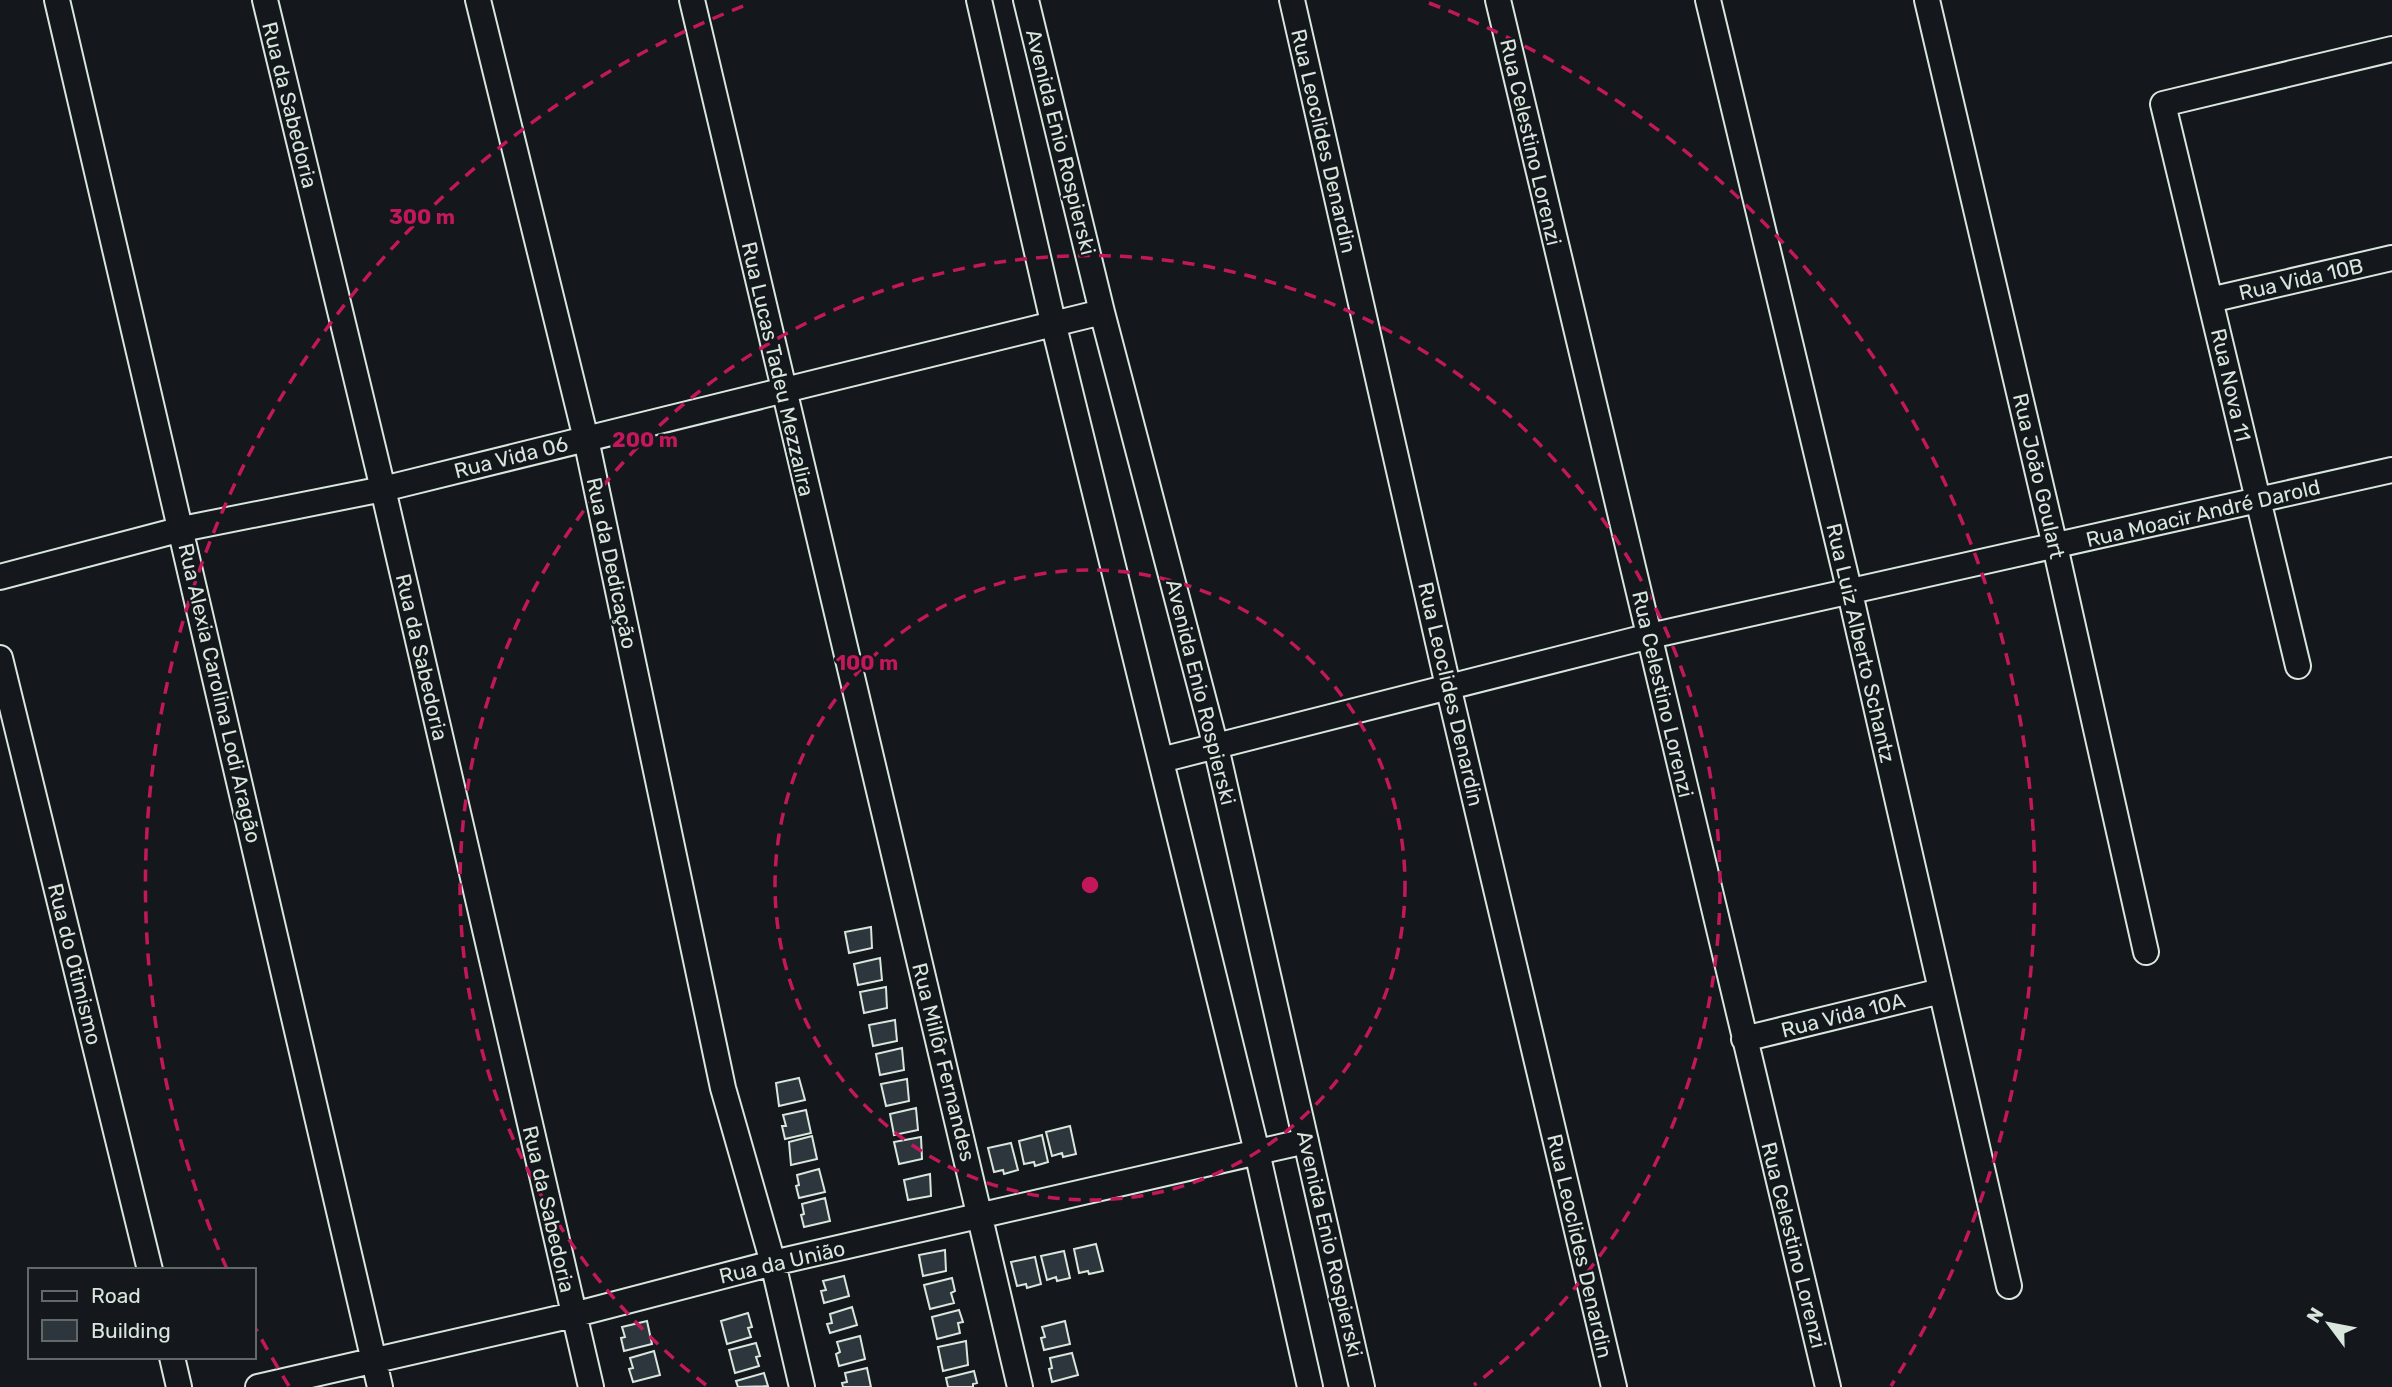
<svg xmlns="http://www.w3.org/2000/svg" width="2392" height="1387" font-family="Rubik,sans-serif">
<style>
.building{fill:#2c363c;stroke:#d8e6dc;stroke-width:2}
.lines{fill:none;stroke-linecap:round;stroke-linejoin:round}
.minor-casing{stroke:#d8e6dc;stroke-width:28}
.minor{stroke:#14181c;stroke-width:24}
.ring{fill:none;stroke:#c2185b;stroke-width:3.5;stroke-dasharray:12 9}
.labels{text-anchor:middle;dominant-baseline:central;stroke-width:5;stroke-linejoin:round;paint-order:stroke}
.street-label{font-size:21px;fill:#d8e6dc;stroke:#14181c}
.centre{fill:#c2185b;stroke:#14181c;stroke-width:3.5}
.ring-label{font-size:21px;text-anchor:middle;font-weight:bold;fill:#c2185b;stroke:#14181c;stroke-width:5;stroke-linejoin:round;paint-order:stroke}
</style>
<rect width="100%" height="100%" fill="#14181c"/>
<path class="building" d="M871,927L872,948L849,953L845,932Z
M880,958L882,980L858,985L854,964Z
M886,987L887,1008L864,1013L860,992Z
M895,1020L897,1041L873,1046L869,1025Z
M902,1048L904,1070L880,1075L876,1054Z
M799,1078L805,1100L779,1106L776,1083Z
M907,1079L909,1101L886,1106L881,1084Z
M916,1108L918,1130L894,1135L890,1114Z
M806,1110L811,1133L785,1139L782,1126H786L783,1115Z
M1070,1126L1076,1154L1063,1157L1062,1153L1052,1156L1046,1132Z
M1042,1135L1048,1162L1035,1166L1034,1162L1024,1164L1019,1141Z
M812,1136L817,1159L791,1165L789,1142Z
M921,1137L922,1159L899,1164L894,1142Z
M1011,1143L1018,1170L1004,1174L1003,1170L994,1172L988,1148Z
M819,1169L825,1192L799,1198L796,1186L799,1185L797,1175Z
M930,1174L931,1196L908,1200L904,1180Z
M825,1198L830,1221L804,1227L801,1215L804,1214L802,1204Z
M1096,1244L1103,1271L1089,1274L1088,1271L1079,1273L1074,1249Z
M945,1250L946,1271L923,1276L919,1255Z
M1064,1251L1070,1278L1057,1281L1056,1277L1047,1280L1041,1256Z
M1035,1257L1041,1284L1027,1288L1026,1284L1017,1286L1011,1262Z
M844,1276L849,1296L824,1303L821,1291L826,1290L823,1281Z
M952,1278L955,1291L951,1293L954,1303L930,1309L924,1285Z
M852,1307L857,1325L830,1333L827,1324L832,1323L830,1314Z
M959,1310L963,1322L958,1323L960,1333L937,1339L932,1317Z
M748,1313L752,1327L748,1328L751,1337L727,1344L721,1321Z
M647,1321L652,1344L624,1351L621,1338L625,1337L622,1327Z
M1065,1321L1070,1344L1044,1350L1041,1338L1045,1337L1042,1327Z
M860,1336L865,1359L839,1366L836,1354L840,1352L837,1342Z
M966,1341L968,1365L943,1371L938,1347Z
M756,1343L760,1356L756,1357L759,1366L735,1373L729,1350Z
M654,1351L660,1375L633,1382L629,1369L633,1368L630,1358Z
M1072,1353L1078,1375L1052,1382L1049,1369L1052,1368L1050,1358Z
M867,1368L871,1387H843L842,1383L847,1382L845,1373Z
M974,1371L977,1383L973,1384V1387H948L946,1378Z
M764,1373L768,1386L738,1387L736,1381Z"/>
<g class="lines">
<g class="minor-casing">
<path id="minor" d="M57,0L380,1387
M265,0L383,489L591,1387
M478,0L586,439L723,1088L773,1263L802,1387
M692,0L1020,1387
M979,0L1053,322L1257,1152L1310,1387
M1026,0L1102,312L1216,747L1362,1387
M1292,0L1448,686L1614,1387
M1498,0L1828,1387
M1708,0L1850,593L2009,1286
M1927,0L2055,546L2146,952
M2210,300L2392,258
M0,577L182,529L383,489L1102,312
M0,658L150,1270
M2298,666L2163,104L2392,49
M1161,760L1650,636L2392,470
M1744,1039L1941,991
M172,1357L179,1387
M258,1387L573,1315L773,1263L1306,1141"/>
</g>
<use href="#minor" class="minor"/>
</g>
<g class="ring">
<circle cx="1090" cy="885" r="315"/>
<path d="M706 1385A630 630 0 1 1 1474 1385"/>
<path d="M289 1386A945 945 0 0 1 256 1329M227 1269A945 945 0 0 1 751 3M1429 3A945 945 0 0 1 1891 1386"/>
</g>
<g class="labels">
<g class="street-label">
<text transform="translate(290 105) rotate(76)">Rua da Sabedoria</text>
<text transform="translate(1324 141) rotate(77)">Rua Leoclides Denardin</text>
<text transform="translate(1061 142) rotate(76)">Avenida Enio Rospierski</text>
<text transform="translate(1531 142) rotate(77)">Rua Celestino Lorenzi</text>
<text transform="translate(2301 279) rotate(-13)">Rua Vida 10B</text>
<text transform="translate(778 369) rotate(77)">Rua Lucas Tadeu Mezzalira</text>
<text transform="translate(2231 385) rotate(77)">Rua Nova 11</text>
<text transform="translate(511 457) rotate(-14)">Rua Vida 06</text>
<text transform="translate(2039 476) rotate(77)">Rua João Goulart</text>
<text transform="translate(2203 513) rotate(-13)">Rua Moacir André Darold</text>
<text transform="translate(612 563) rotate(78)">Rua da Dedicação</text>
<text transform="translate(1861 643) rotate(77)">Rua Luiz Alberto Schantz</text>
<text transform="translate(422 657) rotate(77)">Rua da Sabedoria</text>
<text transform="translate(1201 692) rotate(76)">Avenida Enio Rospierski</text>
<text transform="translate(220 693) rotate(77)">Rua Alexia Carolina Lodi Aragão</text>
<text transform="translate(1451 694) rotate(77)">Rua Leoclides Denardin</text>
<text transform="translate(1663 694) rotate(77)">Rua Celestino Lorenzi</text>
<text transform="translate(75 964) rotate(76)">Rua do Otimismo</text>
<text transform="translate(1843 1015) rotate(-14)">Rua Vida 10A</text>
<text transform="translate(944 1062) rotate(76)">Rua Millôr Fernandes</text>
<text transform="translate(549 1209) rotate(77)">Rua da Sabedoria</text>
<text transform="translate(1330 1244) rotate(77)">Avenida Enio Rospierski</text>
<text transform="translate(1794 1245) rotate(76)">Rua Celestino Lorenzi</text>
<text transform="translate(1580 1246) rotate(77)">Rua Leoclides Denardin</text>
<text transform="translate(782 1262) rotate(-13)">Rua da União</text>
</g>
</g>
<circle cx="1090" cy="885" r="10" class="centre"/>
<g class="ring-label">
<text x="422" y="224">300 m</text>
<text x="645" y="447">200 m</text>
<text x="867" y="670">100 m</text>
</g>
<rect x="28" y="1268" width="228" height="91" fill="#14181c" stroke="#626a69" stroke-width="2"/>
<rect x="42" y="1291" width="35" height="10" fill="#14181c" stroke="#626a69" stroke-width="2"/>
<text x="91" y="1303" font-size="21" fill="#d8e6dc">Road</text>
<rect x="42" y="1320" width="35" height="21" fill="#2c363c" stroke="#626a69" stroke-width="2"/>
<text x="91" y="1338" font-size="21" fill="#d8e6dc">Building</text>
<g transform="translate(2329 1324) rotate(302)" stroke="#14181c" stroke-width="5" paint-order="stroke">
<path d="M0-5L12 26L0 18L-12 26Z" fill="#d8e6dc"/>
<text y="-10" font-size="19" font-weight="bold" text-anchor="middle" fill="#d8e6dc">N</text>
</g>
</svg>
